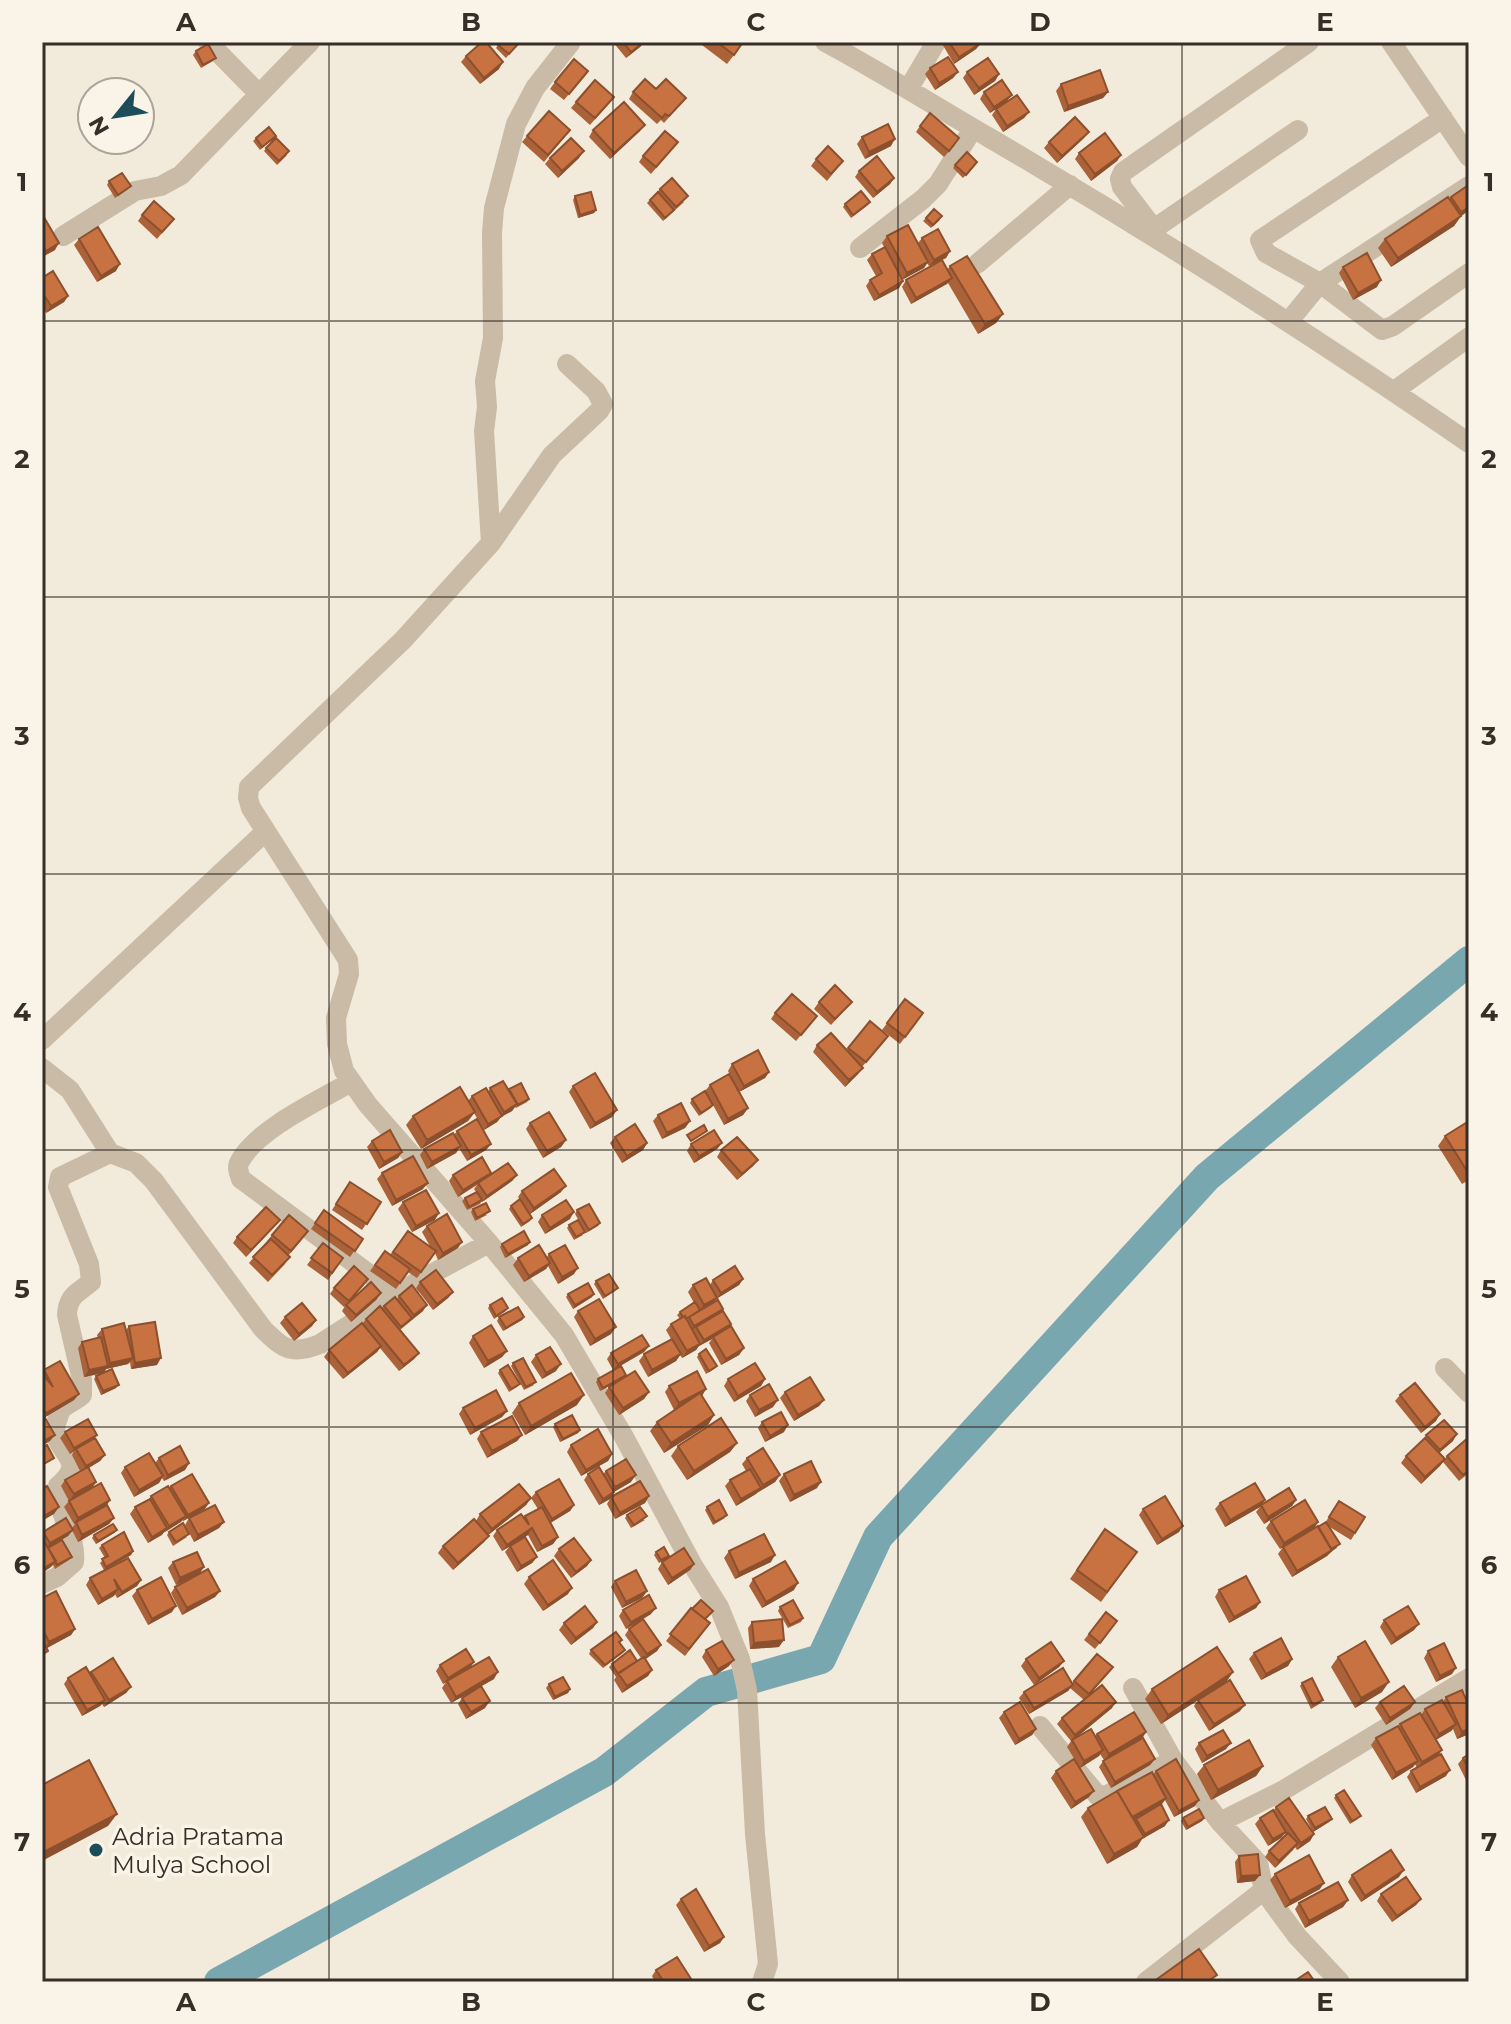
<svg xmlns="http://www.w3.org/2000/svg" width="1511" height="2024" font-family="Montserrat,sans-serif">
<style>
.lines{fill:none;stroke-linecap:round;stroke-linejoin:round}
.river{stroke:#79a7b0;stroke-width:30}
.minor{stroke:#cabba6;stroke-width:20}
.wall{fill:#ac6239}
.shaded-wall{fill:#8c502e}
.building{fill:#c87242;stroke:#8c502e;stroke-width:2}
.grid{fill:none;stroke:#362e27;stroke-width:2;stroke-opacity:0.55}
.poi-dot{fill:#1c4e59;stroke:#faf3e7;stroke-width:3}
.labels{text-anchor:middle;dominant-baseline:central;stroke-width:7;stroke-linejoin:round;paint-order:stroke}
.poi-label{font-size:24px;fill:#362e27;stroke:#faf3e7;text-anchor:start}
.neatline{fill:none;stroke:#362e27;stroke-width:3}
.grid-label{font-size:26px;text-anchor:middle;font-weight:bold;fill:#362e27}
</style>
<rect width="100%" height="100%" fill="#f2eada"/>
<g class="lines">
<path class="river" d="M219,1982L604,1772L706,1692L821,1659L878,1537L1207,1177L1469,961"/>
<path class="minor" d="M208,42L258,93
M571,42L535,88L516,124L494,208L492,233L493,338L485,381L487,407L484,431L491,543L403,640L249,787L248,798L251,808L348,960L349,974L336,1018L337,1044L344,1071L368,1105L489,1243L564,1335L624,1437L692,1564L719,1607L740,1659L747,1690L755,1834L768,1964L762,1982
M825,42C881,72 933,105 988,137C1152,233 1312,335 1469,443
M1391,42L1469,157
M909,88L936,42
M1443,118L1260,240L1266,253L1320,283L1382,330L1393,326L1469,273
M1154,229L1122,187L1120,179L1123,172L1309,42
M1148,233L1298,130
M63,236L135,191L161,186L181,175L310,42
M860,248L923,199L938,184L973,129
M977,264L1070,185
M1289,321L1320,283L1469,186
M1394,391L1469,337
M491,543L552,455L599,411L603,404L596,391L567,364
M42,1040L266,831
M42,1068L70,1090L110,1153L136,1163L154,1181L263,1329C284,1350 292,1355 320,1344L420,1280L489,1243
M351,1082C320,1100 257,1129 240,1161C236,1167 239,1173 241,1179L396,1294
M1445,1368L1469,1393
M42,1584L57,1577L74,1562C77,1535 56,1513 58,1486C92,1458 49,1452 56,1423C57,1421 60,1411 61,1410C66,1404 76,1401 82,1395V1380L67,1315C68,1295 77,1294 91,1282L89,1264L58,1187L60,1177L110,1153
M1133,1688L1173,1760
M1040,1726L1098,1796L1107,1795L1173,1760L1220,1822L1282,1791L1469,1678
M1220,1822L1258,1863L1264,1890L1272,1902L1297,1936L1340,1982
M1146,1982L1264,1890"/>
</g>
<path class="wall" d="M482,42H494L490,46L499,69L480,84L461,62L466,56Z
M500,42H520L506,58L496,48Z
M613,42H644L640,47L626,58Z
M698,42H744L727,64Z
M941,42H980L981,43L976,49L954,64Z
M196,51L213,61L201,68L193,55Z
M930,68L958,72L953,78L935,90L925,74Z
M588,71L564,100L550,89L555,82Z
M967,72L999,74L995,81L974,95L963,78Z
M1061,84L1108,92L1103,98L1064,112L1056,91Z
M656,89L686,98L664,123L661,120L657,124L629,99L633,92Z
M984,92L1008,101L1029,112L1024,118L1003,132L992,115L996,109L990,113L980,99Z
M576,102L609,103L590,125L571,108Z
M920,126L955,145L944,157L916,132Z
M570,130L544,162L522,142L527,136Z
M593,130L640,131L610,159L589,137Z
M276,136L260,150L253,141L256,138Z
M862,137L891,146L865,159L857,144Z
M1084,138L1057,163L1044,148L1049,142Z
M678,142L651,174L639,162L643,156Z
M266,148L287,155L277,165L264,151Z
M1079,153L1121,155L1117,161L1091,181L1075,159Z
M550,158H579L558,178L545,164Z
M816,159L843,161L827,181L811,166Z
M955,165H975L963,178L953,168Z
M859,171L894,178L890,184L873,198L855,177Z
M109,181L131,186L128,189L115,198L107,185Z
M1469,188V210L1461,216L1454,226L1391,267L1378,248L1385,239L1451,197Z
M660,189L684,202L663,221L647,203Z
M575,196L596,210L594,213L578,218L573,200Z
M845,204L868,205L851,218L843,207Z
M142,215L174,219L157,239L138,221Z
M926,218L940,220L931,228L923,221Z
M42,221L55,250L42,257Z
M887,236L918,243L922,238L950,251L946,258L929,266L927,263L924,268L902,279L903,281L899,288L874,301L866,286L870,280L876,276L867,260L872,254L884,247L882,243Z
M79,239L116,271L97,282L74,245Z
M950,266L1003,314L996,323L978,334L948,283L911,304L902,287L906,280L947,270Z
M1343,267L1377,287L1353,300L1339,273Z
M42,278L68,296L64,302L46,313L42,305Z
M905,999L923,1013L900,1044L882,1030Z
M819,1002H852L831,1025L814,1009Z
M775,1013L817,1016L796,1041L771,1019Z
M870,1021L883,1042L862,1067L858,1074L845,1087L813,1052L817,1045L847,1050Z
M732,1064L769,1072L765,1078L739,1092L728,1071Z
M710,1085L748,1108L743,1115L724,1125L713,1105L711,1108L699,1116L690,1103L692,1099L705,1091Z
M573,1086L612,1117L590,1129L569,1092Z
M490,1088L508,1090L509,1089L529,1099L527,1102L516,1108L515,1107L512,1111L501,1117L497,1122L484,1130L474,1113L468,1121L421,1149L406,1125L413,1116L468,1101L472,1096L488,1092Z
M658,1115L690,1121L685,1128L662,1139L653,1121Z
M1469,1121V1180L1462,1184L1438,1146L1445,1136Z
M530,1123L566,1140L561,1147L543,1158L526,1129Z
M457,1131L491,1144L486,1150L467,1161L459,1148L456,1153L427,1169L420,1155L424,1149L454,1135Z
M615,1137L647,1143L643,1150L622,1163L610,1143Z
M372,1141L402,1152L398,1158L379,1169L367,1147Z
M722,1143L717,1149L694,1163L687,1151L691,1144Z
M721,1150L758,1160L753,1166L737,1180L717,1157Z
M382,1173L423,1189L392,1206L377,1179Z
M491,1173L489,1176L517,1175L512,1181L482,1202V1201L480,1204L467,1210L462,1201L465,1198L476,1192L474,1189L477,1185L458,1197L449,1181L453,1175Z
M350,1182L381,1202L362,1230L332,1210Z
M522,1191L561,1192L530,1214L532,1218L530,1221L521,1227L509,1209L511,1206L520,1200L518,1197Z
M403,1202L435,1220L412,1232L398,1209Z
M473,1209L487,1215L475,1221L471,1212Z
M324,1210L363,1239L350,1257L311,1229Z
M577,1210L600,1223L598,1226L586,1233L575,1214Z
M542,1215L570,1219L545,1234L538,1222Z
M569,1225L583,1235L574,1240L567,1228Z
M275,1226L246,1257L233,1243L237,1237Z
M427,1226L458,1248L438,1260L435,1253L417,1278L408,1272L396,1289L370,1271L385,1251L390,1255L408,1231L431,1248L422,1232Z
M272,1235L303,1238L288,1256L285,1264L268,1282L249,1263Z
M323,1243L343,1258L328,1280L307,1265Z
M502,1244L528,1245L505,1258L500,1247Z
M549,1254L574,1274L558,1284L548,1266L546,1269L524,1282L513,1265L518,1258L547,1257Z
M743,1279L739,1285L716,1299L713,1303L723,1309L721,1312L729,1328L744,1348L739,1355L721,1365L709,1343L712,1339L699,1346L696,1350L682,1358L680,1355L676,1361L648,1377L639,1361L644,1354L671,1339L666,1330L671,1324L680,1319L677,1315L680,1312L694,1303L688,1292L693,1285H710L713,1280Z
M596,1281L618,1288L615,1291L603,1299L594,1284Z
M420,1282L453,1292L448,1298L433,1310L416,1288Z
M364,1285L347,1303L381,1293L376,1300L351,1322L342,1311L345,1306L344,1307L330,1294L334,1288Z
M568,1294L592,1297L573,1309L566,1297Z
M399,1296L423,1311L400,1330L419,1353L414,1359L399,1371L380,1348L377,1352L343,1379L324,1357L329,1350L363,1323L366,1319L384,1306L397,1299Z
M490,1305L508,1308L506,1311L494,1319L488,1308Z
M578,1311L611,1334L590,1346L574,1317Z
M285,1317L316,1320L312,1326L294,1341L280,1323Z
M499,1317H524L522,1320L503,1331L497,1321Z
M129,1326L157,1365L131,1369L130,1362L128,1364L106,1369L104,1373L116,1388L101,1395L94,1379L96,1376L103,1373L84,1377L78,1348L82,1342L98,1338L97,1335L102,1329L126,1330Z
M473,1336L507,1351L502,1357L484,1368L469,1343Z
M649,1346L644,1352L613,1370L607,1359L611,1353Z
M699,1354L717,1366L714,1369L706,1374L697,1357Z
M536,1355L556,1371L542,1379L531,1362Z
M513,1363L534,1385L524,1390L511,1366Z
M44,1370L79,1394L74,1400L42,1419V1373Z
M500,1370L520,1384L517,1387L509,1392L498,1373Z
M626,1375L624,1377L649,1392L644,1399L619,1415L605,1393L609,1387L620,1380L600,1391L596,1382L598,1379Z
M728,1379H765L761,1386L734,1402L724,1386Z
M669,1386L706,1389L702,1395L714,1415L708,1425L664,1453L650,1431L657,1422L674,1410L665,1392Z
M785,1392L824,1400L819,1406L794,1421L780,1398Z
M750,1395L773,1407L755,1417L746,1401Z
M1400,1395L1436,1421L1421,1433L1395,1401Z
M519,1403L577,1405L525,1435L512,1413Z
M463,1408L507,1411L502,1417L470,1435L459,1414Z
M762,1422L784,1432L765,1442L758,1428Z
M555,1424L580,1430L578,1433L560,1442L553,1427Z
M65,1432L94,1439L105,1455L100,1461L89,1468L96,1482L92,1488L110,1500L106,1506L114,1518L109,1524L78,1542L72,1530L68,1536L48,1548L69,1560L55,1569L53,1565L42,1573V1533L43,1532L72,1528L75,1524H74L64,1507L69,1501L61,1486L65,1480L80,1471L72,1455L74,1451L70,1454L60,1438Z
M481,1432L522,1435L517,1441L487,1458L477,1439Z
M1426,1435L1453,1441L1439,1453L1445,1459L1447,1456L1469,1473L1459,1481L1443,1462L1421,1484L1401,1463L1406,1456L1423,1441Z
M737,1443L730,1452L687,1480L671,1456L678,1446Z
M571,1445L612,1454L608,1461L581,1476L567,1452Z
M159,1458L189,1463L185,1470L164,1481L162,1478L159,1483L134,1497L121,1473L125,1467L155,1463Z
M747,1458L780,1475L775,1482L736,1506L725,1486L730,1480L746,1471L742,1464Z
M606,1471L631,1482L614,1492L610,1499L599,1505L584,1480L588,1474H603Z
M784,1474L817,1488L790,1502L779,1481Z
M171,1486L205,1509L183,1521V1520L148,1543L130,1514L135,1507L149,1499L151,1496L169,1488Z
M536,1492L574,1505L570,1511L550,1523L558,1537L553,1544L537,1552L528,1535L517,1542L537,1557L532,1563L517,1572L505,1552L509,1547L502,1551L493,1536L497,1530L524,1518L538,1509L531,1498Z
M649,1496L645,1503L615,1519L607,1504L611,1497Z
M531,1498L526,1505L488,1535L484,1542L453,1570L438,1553L443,1546L476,1521L480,1514Z
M1265,1500L1262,1505L1296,1500L1292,1506L1264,1524L1256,1512L1260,1507L1225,1527L1215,1509L1220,1503Z
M1339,1501L1365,1517L1351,1540L1328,1526L1337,1548L1330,1552L1327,1556L1292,1577L1278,1554L1283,1547L1280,1549L1266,1528L1271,1521L1318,1522L1314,1528L1318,1527L1325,1523Z
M707,1507L725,1518L713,1525L705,1510Z
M1143,1509L1179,1532L1157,1545L1139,1515Z
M627,1515L645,1520L631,1528L625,1518Z
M189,1518L224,1522L219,1528L194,1542L185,1525Z
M1105,1529L1137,1552L1101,1602L1070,1579Z
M117,1530L114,1533L96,1544L92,1538L94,1535Z
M169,1532L187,1537L173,1546L167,1535Z
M102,1545L133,1551L131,1555L104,1570L100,1563L105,1558L99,1548Z
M559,1549L591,1560L587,1566L571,1578L554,1556Z
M729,1551L771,1562L735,1579L724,1558Z
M656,1552L669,1556L667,1559L659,1563L654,1555Z
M173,1562L204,1567L199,1574L176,1585L168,1568Z
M662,1562L694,1564L690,1570L668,1585L658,1569Z
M529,1577L568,1594L543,1611L524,1584Z
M90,1578L141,1580L137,1586L117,1598L115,1594L98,1605L86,1585Z
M753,1579L794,1590L762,1608L749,1586Z
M615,1581L647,1591L642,1598L622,1608L611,1587Z
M175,1587L220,1591L215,1597L182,1615L171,1593Z
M137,1590L172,1612L148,1625L132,1596Z
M1219,1590L1260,1602L1256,1608L1229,1623L1215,1597Z
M42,1598L75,1629L71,1635L47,1648L44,1658L42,1659Z
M780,1607L803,1618L801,1622L788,1628L778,1611Z
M691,1608L710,1623L685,1656L666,1641Z
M623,1610L651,1614L643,1619L661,1645L657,1651L645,1659L652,1670L648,1676L622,1693L614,1680L616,1677L609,1667L612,1664L637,1661L641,1658L625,1635L629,1629L642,1620L626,1629L619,1616Z
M1106,1612L1117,1621L1095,1649L1084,1640Z
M1384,1620L1414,1630L1391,1645L1380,1627Z
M597,1622L593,1628L571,1645L559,1630L564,1623Z
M752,1622L779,1647L750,1649L748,1628Z
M622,1640L620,1643L625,1650L623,1653L603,1668L589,1654L591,1650Z
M706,1650L729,1666L714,1676L702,1657Z
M1428,1651L1452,1674L1436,1682L1424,1658Z
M1254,1653L1292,1659L1288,1666L1261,1680L1249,1659Z
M1097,1654L1113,1667L1088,1696L1112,1708L1073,1740L1095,1736L1097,1734L1142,1738L1155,1759L1150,1765L1111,1788L1099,1767L1104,1760L1100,1754L1099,1756L1080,1768L1067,1747L1071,1741L1057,1724L1062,1718L1084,1700L1070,1688L1068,1691L1029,1714L1019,1698L1024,1692L1072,1683Z
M1338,1657L1382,1692L1355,1708L1331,1667Z
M1026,1659L1064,1661L1059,1667L1034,1685L1021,1666Z
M474,1662L470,1668L494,1679L451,1703L442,1688L446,1682L443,1684L436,1671L440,1665Z
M91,1672L131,1687L126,1693L104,1707L102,1704L100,1706L82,1716L64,1684L68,1678L90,1674Z
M1233,1672L1226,1682L1240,1711L1209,1731L1194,1706L1198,1700L1161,1724L1145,1699L1152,1689Z
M1302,1683L1321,1703L1311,1709L1300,1686Z
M549,1684L570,1689L568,1693L553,1700L546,1688Z
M1446,1697L1469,1706V1734L1457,1739L1453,1729L1451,1731L1436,1740L1442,1750L1437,1757L1446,1776L1416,1793L1407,1777L1411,1771L1417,1768L1415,1764L1413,1767L1392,1780L1371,1745L1376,1738L1398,1727L1400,1724L1421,1715L1425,1709L1443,1702Z
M462,1698L485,1708L466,1719L458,1704Z
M1380,1702H1415L1410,1709L1386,1725L1375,1708Z
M1004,1712L1036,1729L1032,1735L1015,1745L999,1718Z
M1199,1743L1226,1749L1202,1763L1195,1749Z
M1469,1754V1779L1466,1780L1458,1764L1463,1758Z
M1204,1765L1263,1766L1256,1776L1211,1800L1197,1774Z
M1056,1771L1089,1797L1071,1809L1051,1778Z
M1156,1771L1195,1806L1174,1817L1165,1800L1161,1805L1165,1826L1142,1839L1137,1847L1107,1864L1081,1817L1088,1808L1153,1775Z
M1336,1795L1358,1819L1350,1824L1334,1798Z
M1276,1807L1314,1834L1310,1841L1297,1850L1295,1847L1275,1868L1265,1857L1269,1851L1286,1834L1285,1833L1281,1838L1268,1846L1255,1824L1260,1818L1273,1811Z
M1308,1816L1329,1822L1313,1832L1306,1819Z
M1183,1818H1204L1202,1821L1186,1830L1181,1821Z
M1239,1856L1255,1881L1237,1883L1235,1862Z
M1275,1874L1320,1889L1285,1908L1270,1880Z
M1352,1875L1399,1877L1361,1902L1348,1882Z
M1381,1894L1421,1899L1416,1905L1392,1922L1377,1901Z
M681,1899L724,1937L720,1943L704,1952L676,1905Z
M1348,1900L1343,1907L1305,1928L1295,1909L1299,1903Z
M656,1970L693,1982H655L652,1976Z"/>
<path class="shaded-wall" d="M644,42L640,47L626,58L631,52Z
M981,43L976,49L954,64L959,57Z
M503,62L499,69L480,84L484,78Z
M958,72L953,78L935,90L939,83Z
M999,74L995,81L974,95L979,88Z
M1108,92L1103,98L1064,112L1068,106Z
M1012,95L1007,101L990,113L994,107Z
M1029,112L1024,118L1003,132L1007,126Z
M645,125L640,131L610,159L614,153Z
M1089,132L1084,138L1057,163L1062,156Z
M895,139L891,146L865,159L869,152Z
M584,151L579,158L558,178L562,171Z
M1121,155L1117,161L1091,181L1095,174Z
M894,178L890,184L873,198L877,192Z
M1469,207V210L1459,218L1461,216L1454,226L1391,267L1398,258L1457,219L1461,212Z
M596,210L594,213L578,218L580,215Z
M59,243L55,250L42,257L46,251Z
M950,251L946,258L929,266L934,260Z
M928,262L924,268L902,280L907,273Z
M120,264L116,271L97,282L101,276Z
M952,278L947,284L911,304L916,298Z
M1381,280L1377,287L1353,300L1358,293Z
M903,281L899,288L874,301L879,295Z
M68,296L64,302L46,313L51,306Z
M1003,314L996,323L978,334L985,324Z
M863,1068L858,1074L845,1087L849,1080Z
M769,1072L765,1078L739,1092L744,1086Z
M517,1104L512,1111L501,1117L497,1122L484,1130L488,1124L500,1117L504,1112Z
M748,1108L743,1115L724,1125L728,1119Z
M617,1110L612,1117L590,1129L595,1123Z
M475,1112L468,1121L421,1149L427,1140Z
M690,1121L685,1128L662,1139L667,1133Z
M566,1140L561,1147L543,1158L547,1151Z
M647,1143L643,1150L622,1163L627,1156Z
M722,1143L717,1149L694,1163L699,1156Z
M491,1144L486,1150L467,1161L471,1155Z
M461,1146L456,1153L427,1169L432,1162Z
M402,1152L398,1158L379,1169L384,1162Z
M758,1160L753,1166L737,1180L742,1174Z
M491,1173L487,1179L478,1183L458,1197L463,1190Z
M517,1175L512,1181L482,1202L487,1196Z
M428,1183L423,1189L392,1206L396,1200Z
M566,1186L561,1192L530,1214L534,1208Z
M574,1212L570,1219L545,1234L550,1228Z
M439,1213L435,1220L412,1232L416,1226Z
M280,1220L275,1226L246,1257L251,1250Z
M462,1242L458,1248L438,1260L443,1253Z
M530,1242L528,1245L505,1258L508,1254Z
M550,1263L546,1269L524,1282L529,1276Z
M578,1268L574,1274L558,1284L562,1277Z
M743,1279L739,1285L716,1299L721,1293Z
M453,1292L448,1298L433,1310L437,1304Z
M381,1293L376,1300L351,1322L356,1315Z
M594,1294L592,1297L573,1309L575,1305Z
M717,1298L712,1304L699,1311L704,1305Z
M427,1305L423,1311L410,1321L414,1315Z
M723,1309L719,1315L696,1327L690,1332L694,1326Z
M524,1317L522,1320L503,1331L506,1328Z
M316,1320L312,1326L294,1341L299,1334Z
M731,1324L727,1330L713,1337L712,1339L699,1346L704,1340Z
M616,1327L611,1334L590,1346L595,1339Z
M700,1344L696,1350L682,1358L687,1351Z
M381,1346L377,1352L343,1379L348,1373Z
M649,1346L644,1352L613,1370L618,1364Z
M744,1348L739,1355L721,1365L726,1359Z
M507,1351L502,1357L484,1368L488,1361Z
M419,1353L414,1359L399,1371L404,1365Z
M681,1354L676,1361L648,1377L652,1370Z
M133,1358L128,1364L106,1369L104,1373L84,1377L89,1370L108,1366L110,1363Z
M161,1358L157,1365L131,1369L135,1363Z
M561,1364L556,1371L542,1379L546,1373Z
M626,1375L624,1378L600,1391L603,1388Z
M765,1379L761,1386L734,1402L738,1396Z
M119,1385L116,1388L101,1395L103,1391Z
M706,1389L702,1396L674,1410L679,1403Z
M649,1392L644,1399L619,1415L623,1408Z
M79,1394L74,1400L42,1419L46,1413Z
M584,1395L577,1405L525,1435L531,1426Z
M778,1400L773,1407L755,1417L759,1410Z
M824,1400L819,1406L794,1421L798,1415Z
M507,1411L502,1417L470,1435L475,1428Z
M1440,1414L1436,1421L1421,1433L1425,1427Z
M714,1415L708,1425L664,1453L671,1443Z
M788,1425L784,1432L765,1442L770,1436Z
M580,1430L578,1433L560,1442L563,1439Z
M1457,1434L1453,1441L1435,1456L1440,1450Z
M55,1435L50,1441L42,1446V1442Z
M97,1435L92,1441L76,1449L70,1454L74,1448Z
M522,1435L517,1441L487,1458L492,1451Z
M737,1443L730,1452L687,1480L694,1471Z
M612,1454L608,1461L581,1476L586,1470Z
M105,1455L100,1461L81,1472L86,1466Z
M1445,1459L1440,1466L1421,1484L1425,1477Z
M189,1463L185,1470L164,1481L168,1475Z
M636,1475L631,1482L610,1494L615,1487Z
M780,1475L775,1482L758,1492L763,1485Z
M163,1476L159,1483L134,1497L139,1490Z
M96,1482L92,1488L70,1501L74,1494Z
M821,1482L817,1488L790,1502L794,1495Z
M761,1488L756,1494L736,1506L741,1499Z
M614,1492L610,1499L599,1505L603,1499Z
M649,1496L645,1503L615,1519L620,1513Z
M531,1498L526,1505L487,1536L492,1529Z
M110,1500L106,1506L74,1524L78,1518Z
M1265,1500L1260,1507L1225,1527L1230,1520Z
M1296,1500L1292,1506L1264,1524L1268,1517Z
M209,1503L205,1509L183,1521L188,1515Z
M574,1505L570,1511L547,1525L552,1519Z
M59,1507L54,1514L42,1521V1517Z
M186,1516L181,1522L165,1532L169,1526Z
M114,1518L109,1524L78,1542L82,1535Z
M224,1522L219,1528L194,1542L198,1535Z
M1318,1522L1314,1528L1280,1549L1284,1543Z
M1183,1526L1179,1532L1157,1545L1162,1539Z
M167,1528L162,1535L148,1543L152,1537Z
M532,1528L528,1535L502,1551L507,1545Z
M73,1530L68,1536L45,1549L50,1543Z
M117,1530L114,1533L96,1544L98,1541Z
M489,1536L484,1542L453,1570L458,1563Z
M558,1537L553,1544L537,1552L542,1546Z
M1340,1544L1327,1556L1292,1577L1297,1571Z
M133,1551L131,1555L104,1570L106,1567Z
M775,1555L771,1562L735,1579L739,1573Z
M537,1557L532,1563L517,1572L521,1566Z
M591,1560L587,1566L571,1578L576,1572Z
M56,1561L51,1567L42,1573V1569Z
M694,1564L690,1570L668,1585L672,1578Z
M204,1567L199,1574L176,1585L180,1578Z
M141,1580L137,1586L117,1598L122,1592Z
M798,1583L794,1590L762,1608L766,1602Z
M572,1588L568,1594L543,1611L548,1605Z
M118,1589L114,1596L98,1605L102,1599Z
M220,1591L215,1597L182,1615L187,1608Z
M647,1591L642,1598L622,1608L626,1602Z
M1260,1602L1256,1608L1229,1623L1234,1617Z
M176,1606L172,1612L148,1625L152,1619Z
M656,1608L651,1614L626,1629L631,1622Z
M597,1622L593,1628L571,1645L576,1638Z
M1419,1624L1414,1630L1391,1645L1396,1638Z
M75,1629L71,1635L45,1649L49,1642Z
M784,1640L779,1647L750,1649L754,1643Z
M661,1645L657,1651L643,1661L647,1654Z
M1292,1659L1288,1666L1261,1680L1266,1674Z
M734,1660L729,1666L714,1676L718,1669Z
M1064,1661L1059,1667L1034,1685L1039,1678Z
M474,1662L469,1669L443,1684L448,1678Z
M1456,1668L1452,1674L1436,1682L1440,1676Z
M652,1670L648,1676L622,1693L627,1686Z
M498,1672L494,1679L451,1703L456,1697Z
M1233,1672L1226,1682L1161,1724L1168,1715Z
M1389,1682L1382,1692L1355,1708L1361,1698Z
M1073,1685L1068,1691L1029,1714L1034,1708Z
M131,1687L126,1693L104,1707L109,1700Z
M570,1689L568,1693L553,1700L555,1697Z
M105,1700L100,1706L82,1716L87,1710Z
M490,1701L485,1708L466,1719L471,1712Z
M1116,1702L1112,1708L1071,1742L1075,1735Z
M1415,1702L1410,1709L1386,1725L1390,1718Z
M1245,1705L1240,1711L1209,1731L1214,1724Z
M1456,1724L1451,1731L1435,1740L1439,1734Z
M1036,1729L1032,1735L1015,1745L1019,1739Z
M1469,1729V1734L1457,1739L1462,1732Z
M1146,1732L1142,1739L1104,1761L1109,1754Z
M1231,1743L1226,1749L1202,1763L1207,1756Z
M1103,1750L1099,1756L1080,1768L1084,1761Z
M1442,1750L1437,1757L1417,1768L1422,1762Z
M1155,1759L1150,1765L1111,1788L1115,1782Z
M1418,1761L1413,1767L1392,1780L1396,1773Z
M1263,1766L1256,1776L1211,1800L1218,1790Z
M1450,1770L1446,1776L1416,1793L1420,1787Z
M1094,1791L1089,1797L1071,1809L1075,1802Z
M1166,1798L1162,1804L1127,1824L1131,1817Z
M1199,1800L1195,1806L1174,1817L1179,1811Z
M117,1814L108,1826L42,1861V1853Z
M1204,1818L1202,1821L1186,1830L1188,1827Z
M1332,1819L1329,1822L1313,1832L1315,1828Z
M1169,1820L1165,1826L1142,1839L1137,1847L1107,1864L1114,1854L1141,1839L1145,1834Z
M1286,1832L1281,1838L1268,1846L1273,1839Z
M1314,1834L1310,1841L1297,1850L1301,1843Z
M1298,1843L1293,1850L1275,1868L1279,1861Z
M1404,1870L1399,1877L1361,1902L1365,1896Z
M1260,1875L1255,1881L1237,1883L1241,1876Z
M1324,1883L1320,1889L1285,1908L1290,1901Z
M1421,1899L1416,1905L1392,1922L1397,1916Z
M1348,1900L1343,1907L1305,1928L1309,1921Z
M724,1937L720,1943L704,1952L709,1946Z"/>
<path class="building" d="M482,42H486L503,62L484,78L466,56Z
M500,42H520L509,54L498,45Z
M623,42H644L631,52Z
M717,42H743L734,55Z
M949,42H980L981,43L959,57Z
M208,44L216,58L203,65L196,51Z
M948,57L958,72L939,83L930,68Z
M988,58L999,74L979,88L967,72Z
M574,59L588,71L569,94L555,82Z
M1100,70L1108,92L1068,106L1061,84Z
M645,79L656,89L666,79L686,98L669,116L665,114L662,118L633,92Z
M595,80L614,97L595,118L576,102Z
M1002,80L1012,95L994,107L984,92Z
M1017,95L1029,112L1007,126L996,109Z
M624,102L645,125L614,153L593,130Z
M549,111L570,130L548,155L527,136Z
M930,113L959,138L949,151L920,126Z
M1075,117L1089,132L1062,156L1049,142Z
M888,124L895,139L869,152L862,137Z
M269,127L276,136L262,147L256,138Z
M665,131L678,142L656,167L643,156Z
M1105,133L1121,155L1095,174L1079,153Z
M276,138L289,151L279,161L266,148Z
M571,138L584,151L562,171L550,158Z
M828,146L843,161L831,174L816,159Z
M967,152L977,162L966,175L955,165Z
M877,156L894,178L877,192L859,171Z
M122,173L131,186L118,195L109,181Z
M672,178L688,196L676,207L660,189Z
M1467,186L1469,188V207L1461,212L1451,197Z
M861,191L870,202L853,215L845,204Z
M591,192L596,210L580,215L575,196Z
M658,192L674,210L665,218L650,200Z
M1448,197L1461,216L1398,258L1385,239Z
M154,201L174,219L162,232L142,215Z
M934,209L942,216L933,225L926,218Z
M45,219L59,243L46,251L42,244V221Z
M908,225L928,262L907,273L887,236Z
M98,227L120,264L101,276L79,239Z
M938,229L950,251L934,260L922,238Z
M885,247L903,281L879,295L870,280L882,273L872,254Z
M1367,253L1381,280L1358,293L1343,267Z
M967,256L1003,314L985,324L950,266Z
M942,260L952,278L916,298L906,280Z
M53,271L68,296L51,306L42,292V278Z
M835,985L852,1002L835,1019L819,1002Z
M792,994L817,1016L801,1035L775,1013Z
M905,999L923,1013L905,1037L887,1023Z
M870,1021L888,1036L866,1062L848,1048Z
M831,1033L863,1068L849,1080L817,1045Z
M758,1050L769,1072L744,1086L732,1064Z
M595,1073L617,1110L595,1123L573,1086Z
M729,1074L748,1108L728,1119L710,1085Z
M503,1081L517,1104L504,1112L490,1088Z
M521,1083L529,1099L518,1105L509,1089Z
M460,1087L475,1112L427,1140L413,1116Z
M486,1088L502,1116L488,1124L472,1096Z
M705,1091L713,1105L701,1113L692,1099Z
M681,1103L690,1121L667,1133L658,1115Z
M549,1112L566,1140L547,1151L530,1123Z
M477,1119L491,1144L471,1155L457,1131Z
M1469,1121V1174L1445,1136Z
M635,1124L647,1143L627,1156L615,1137Z
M704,1125L707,1131L691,1141L687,1135Z
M390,1130L402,1152L384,1162L372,1141Z
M714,1130L722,1143L699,1156L691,1144Z
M453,1133L461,1146L432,1162L424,1149Z
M737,1137L758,1160L742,1174L721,1150Z
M413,1156L428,1183L396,1200L382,1173Z
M482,1157L491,1173L463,1190L453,1175Z
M508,1163L517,1175L487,1196L478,1183Z
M554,1169L566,1186L534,1208L522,1191Z
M350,1182L381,1202L367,1224L336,1204Z
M426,1190L439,1213L416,1226L403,1202Z
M477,1192L482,1200L469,1207L465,1198Z
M520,1199L532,1218L523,1224L511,1206Z
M566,1200L574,1212L550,1228L542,1215Z
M486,1203L490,1211L477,1218L473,1209Z
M589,1204L600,1223L589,1230L577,1210Z
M266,1207L280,1220L251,1250L237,1237Z
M324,1210L363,1239L355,1251L315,1223Z
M447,1214L462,1242L443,1253L427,1226Z
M289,1215L308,1231L291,1251L272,1235Z
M578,1220L585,1232L576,1237L569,1225Z
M408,1231L436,1251L421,1272L393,1252Z
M524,1231L530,1242L508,1254L502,1244Z
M271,1239L290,1257L272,1275L253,1257Z
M323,1243L343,1258L332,1273L311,1258Z
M539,1245L550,1263L529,1276L518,1258Z
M565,1245L578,1268L562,1277L549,1254Z
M385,1251L410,1269L400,1283L375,1265Z
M354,1266L368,1279L349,1301L334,1288Z
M735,1266L743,1279L721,1293L713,1280Z
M436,1270L453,1292L437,1304L420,1282Z
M609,1274L618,1288L605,1296L596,1281Z
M706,1278L717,1298L704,1305L693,1285Z
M371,1282L381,1293L356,1315L346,1305Z
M588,1283L594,1294L575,1305L568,1294Z
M412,1285L427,1305L414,1315L399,1296Z
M395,1297L412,1318L401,1327L384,1306Z
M502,1298L508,1308L496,1316L490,1305Z
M599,1299L616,1327L595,1339L578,1311Z
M718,1300L723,1309L694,1326L689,1317Z
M695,1302L700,1310L686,1319L685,1316L683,1317L680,1312Z
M302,1303L316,1320L299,1334L285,1317Z
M380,1306L419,1353L404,1365L366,1319Z
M518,1307L524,1317L506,1328L499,1317Z
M723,1311L731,1324L704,1340L696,1327Z
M685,1316L700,1344L687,1351L671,1324Z
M155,1322L161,1358L135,1363L129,1326Z
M124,1323L133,1358L110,1363L102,1329Z
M362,1323L381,1346L348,1373L329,1350Z
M491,1325L507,1351L488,1361L473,1336Z
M731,1326L744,1348L726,1359L713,1337Z
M642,1335L649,1346L618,1364L611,1353Z
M101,1337L108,1366L89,1370L82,1342Z
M672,1339L681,1354L652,1370L644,1354Z
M550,1347L561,1364L546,1373L536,1355Z
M706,1349L717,1366L709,1371L699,1354Z
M523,1358L536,1382L526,1387L513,1363Z
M60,1361L79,1394L46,1413L42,1407V1378L45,1377L53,1387L44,1370Z
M755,1363L765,1379L738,1396L728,1379Z
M508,1365L520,1384L511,1389L500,1370Z
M621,1366L626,1375L603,1388L598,1379Z
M112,1369L119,1385L103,1391L96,1376Z
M635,1371L649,1392L623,1408L609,1387Z
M697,1371L706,1389L679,1403L669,1386Z
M571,1373L584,1395L531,1426L519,1403Z
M810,1377L824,1400L798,1415L785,1392Z
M1415,1383L1440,1414L1425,1427L1400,1395Z
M769,1384L778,1400L759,1410L750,1395Z
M496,1390L507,1411L475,1428L463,1408Z
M700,1393L714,1415L671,1443L657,1422Z
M781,1412L788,1425L770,1436L762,1422Z
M572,1415L580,1430L563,1439L555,1424Z
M512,1416L522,1435L492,1451L481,1432Z
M45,1418L55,1435L42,1442V1420Z
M721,1418L737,1443L694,1471L678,1446Z
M88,1419L97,1435L74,1448L65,1432Z
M1444,1420L1457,1434L1440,1450L1426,1435Z
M598,1429L612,1454L586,1470L571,1445Z
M1469,1437V1470L1463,1475L1447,1456Z
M95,1438L105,1455L86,1466L76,1449Z
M1425,1438L1445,1459L1425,1477L1406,1456Z
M47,1445L54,1458L42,1465V1448Z
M180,1446L189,1463L168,1475L159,1458Z
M763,1448L780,1475L763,1485L747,1458Z
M149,1453L163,1476L139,1490L125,1467Z
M626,1459L636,1475L615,1487L606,1471Z
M811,1461L821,1482L794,1495L784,1474Z
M88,1467L96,1482L74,1494L65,1480Z
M599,1467L614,1492L603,1499L588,1474Z
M750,1469L761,1488L741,1499L730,1480Z
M192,1474L209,1503L188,1515L171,1486Z
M559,1479L574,1505L552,1519L536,1492Z
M640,1481L649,1496L620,1513L611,1497Z
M101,1483L110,1500L78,1518L69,1501Z
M1255,1483L1265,1500L1230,1520L1220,1503Z
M519,1484L531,1498L492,1529L480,1514Z
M47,1486L59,1507L42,1517V1489Z
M168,1486L186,1516L169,1526L151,1496Z
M1289,1488L1296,1500L1268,1517L1261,1505Z
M1165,1496L1183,1526L1162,1539L1143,1509Z
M150,1499L167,1528L152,1537L135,1507Z
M719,1500L727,1515L715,1522L707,1507Z
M1305,1500L1318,1522L1284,1543L1271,1521Z
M1339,1501L1365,1517L1355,1533L1329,1517Z
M107,1505L114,1518L82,1535L76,1522Z
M215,1505L224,1522L198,1535L189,1518Z
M542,1507L558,1537L542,1546L532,1528L507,1545L497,1530L521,1514L529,1525L525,1516Z
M640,1507L647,1516L634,1525L627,1515Z
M66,1518L73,1530L50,1543L43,1532Z
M474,1519L489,1536L458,1563L443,1546Z
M1326,1522L1340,1544L1331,1549L1318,1527Z
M183,1523L189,1534L176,1542L169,1532Z
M113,1524L117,1530L98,1541L94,1535Z
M1318,1526L1332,1550L1297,1571L1283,1547Z
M1105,1529L1137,1552L1107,1592L1077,1570Z
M124,1532L133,1551L106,1567L102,1559L108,1556L102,1545Z
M764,1534L775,1555L739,1573L729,1551Z
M525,1537L537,1557L521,1566L510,1546Z
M42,1538L56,1561L42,1569Z
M574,1538L591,1560L576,1572L559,1549Z
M62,1540L72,1557L57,1565L48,1548Z
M664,1547L669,1556L661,1560L656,1552Z
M684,1548L694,1564L672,1578L662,1562Z
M197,1552L204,1567L180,1578L173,1562Z
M128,1558L141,1580L122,1592L114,1579L118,1589L102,1599L90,1578Z
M553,1560L572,1588L548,1605L529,1577Z
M785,1561L798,1583L766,1602L753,1579Z
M208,1569L220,1591L187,1608L175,1587Z
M636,1570L647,1591L626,1602L615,1581Z
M1246,1576L1260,1602L1234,1617L1219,1590Z
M161,1577L176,1606L152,1619L137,1590Z
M56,1591L75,1629L49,1642L42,1628V1598Z
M649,1595L656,1608L631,1622L623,1610Z
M701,1600L713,1611L705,1619L692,1609Z
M793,1600L803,1618L790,1625L780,1607Z
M585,1606L597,1622L576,1638L564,1623Z
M1408,1606L1419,1624L1396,1638L1384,1620Z
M691,1608L710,1623L689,1649L670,1634Z
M1106,1612L1117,1621L1100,1643L1089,1634Z
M643,1619L661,1645L647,1654L629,1629Z
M782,1619L784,1640L754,1643L752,1622Z
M616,1632L622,1640L619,1642L625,1650L605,1665L591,1650Z
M1281,1638L1292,1659L1266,1674L1254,1653Z
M42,1639L48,1651L42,1655Z
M722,1641L734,1660L718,1669L706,1650Z
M1365,1641L1389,1682L1361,1698L1338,1657Z
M1051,1642L1064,1661L1039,1678L1026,1659Z
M1444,1643L1456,1668L1440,1676L1428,1651Z
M1217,1647L1233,1672L1168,1715L1152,1689Z
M466,1649L474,1662L448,1678L440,1665Z
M630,1650L637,1661L618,1674L612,1664Z
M1097,1654L1113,1667L1089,1694L1074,1681Z
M489,1657L498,1672L456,1697L447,1681Z
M644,1657L652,1670L627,1686L618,1673Z
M113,1658L131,1687L109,1700L91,1672Z
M86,1667L105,1700L87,1710L68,1678Z
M1063,1668L1073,1685L1034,1708L1024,1692Z
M563,1677L570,1689L555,1697L549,1684Z
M1312,1678L1323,1700L1313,1705L1302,1683Z
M1230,1680L1245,1705L1214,1724L1198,1700Z
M1102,1685L1116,1702L1075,1735L1062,1718Z
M481,1686L490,1701L471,1712L462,1698Z
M1404,1686L1415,1702L1390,1718L1380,1702Z
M1462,1690L1469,1706V1729L1462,1732L1446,1697Z
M1442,1700L1456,1724L1439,1734L1425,1709Z
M1020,1702L1036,1729L1019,1739L1004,1712Z
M1134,1712L1146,1732L1109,1754L1097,1734Z
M1420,1713L1442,1750L1422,1762L1400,1724Z
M1398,1726L1418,1761L1396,1773L1376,1738Z
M1091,1729L1103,1750L1084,1761L1072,1740Z
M1223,1730L1231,1743L1207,1756L1199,1743Z
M1143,1738L1155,1759L1115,1782L1103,1761Z
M1249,1740L1263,1766L1218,1790L1204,1765Z
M1441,1754L1450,1770L1420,1787L1411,1771Z
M1469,1754V1770L1463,1758Z
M1074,1759L1094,1791L1075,1802L1056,1771Z
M1176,1759L1199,1800L1179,1811L1156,1771Z
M89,1760L117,1814L42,1853V1785Z
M1152,1772L1166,1798L1132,1817L1117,1791Z
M1344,1790L1361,1816L1352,1821L1336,1795Z
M1117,1791L1144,1837L1114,1854L1088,1808Z
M1289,1798L1314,1834L1301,1843L1276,1807Z
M1161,1804L1169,1820L1145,1834L1136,1819Z
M1325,1807L1332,1819L1315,1828L1308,1816Z
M1199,1809L1204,1818L1188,1827L1183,1818Z
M1273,1810L1286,1832L1273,1839L1260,1818Z
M1288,1833L1298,1843L1279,1861L1269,1851Z
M1391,1850L1404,1870L1365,1896L1352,1875Z
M1258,1854L1260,1875L1241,1876L1239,1856Z
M1309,1855L1324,1883L1290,1901L1275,1874Z
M1406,1877L1421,1899L1397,1916L1381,1894Z
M1338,1882L1348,1900L1309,1921L1299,1903Z
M696,1889L724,1937L709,1946L681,1899Z
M1199,1949L1217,1975L1207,1982H1153Z
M677,1957L693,1982H664L656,1970Z
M1308,1972L1315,1982H1293Z"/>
<path class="grid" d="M329,42V1982M613,42V1982M898,42V1982M1182,42V1982M42,321H1469M42,597H1469M42,874H1469M42,1150H1469M42,1427H1469M42,1703H1469"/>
<circle class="poi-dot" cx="96" cy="1850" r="8"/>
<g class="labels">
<g class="poi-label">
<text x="112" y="1836">Adria Pratama<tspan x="112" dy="28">Mulya School</tspan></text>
</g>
</g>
<rect width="1511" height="2024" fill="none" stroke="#faf3e7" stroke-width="88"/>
<g transform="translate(116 116) rotate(240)"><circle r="38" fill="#faf3e7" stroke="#aca49a" stroke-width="2"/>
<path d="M0-6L14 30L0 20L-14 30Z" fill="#1c4e59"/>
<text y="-12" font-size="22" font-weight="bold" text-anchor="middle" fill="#362e27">N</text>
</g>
<rect x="44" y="44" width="1423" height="1936" class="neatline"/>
<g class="grid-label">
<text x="186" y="31">A</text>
<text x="471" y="31">B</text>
<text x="756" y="31">C</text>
<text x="1040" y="31">D</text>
<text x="1325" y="31">E</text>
<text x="22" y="191">1</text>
<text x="1489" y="191">1</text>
<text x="22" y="468">2</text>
<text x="1489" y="468">2</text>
<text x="22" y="745">3</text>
<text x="1489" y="745">3</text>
<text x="22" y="1021">4</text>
<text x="1489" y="1021">4</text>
<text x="22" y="1298">5</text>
<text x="1489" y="1298">5</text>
<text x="22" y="1574">6</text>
<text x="1489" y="1574">6</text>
<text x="22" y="1851">7</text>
<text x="1489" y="1851">7</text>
<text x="186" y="2011">A</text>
<text x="471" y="2011">B</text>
<text x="756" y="2011">C</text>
<text x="1040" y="2011">D</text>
<text x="1325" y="2011">E</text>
</g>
</svg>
